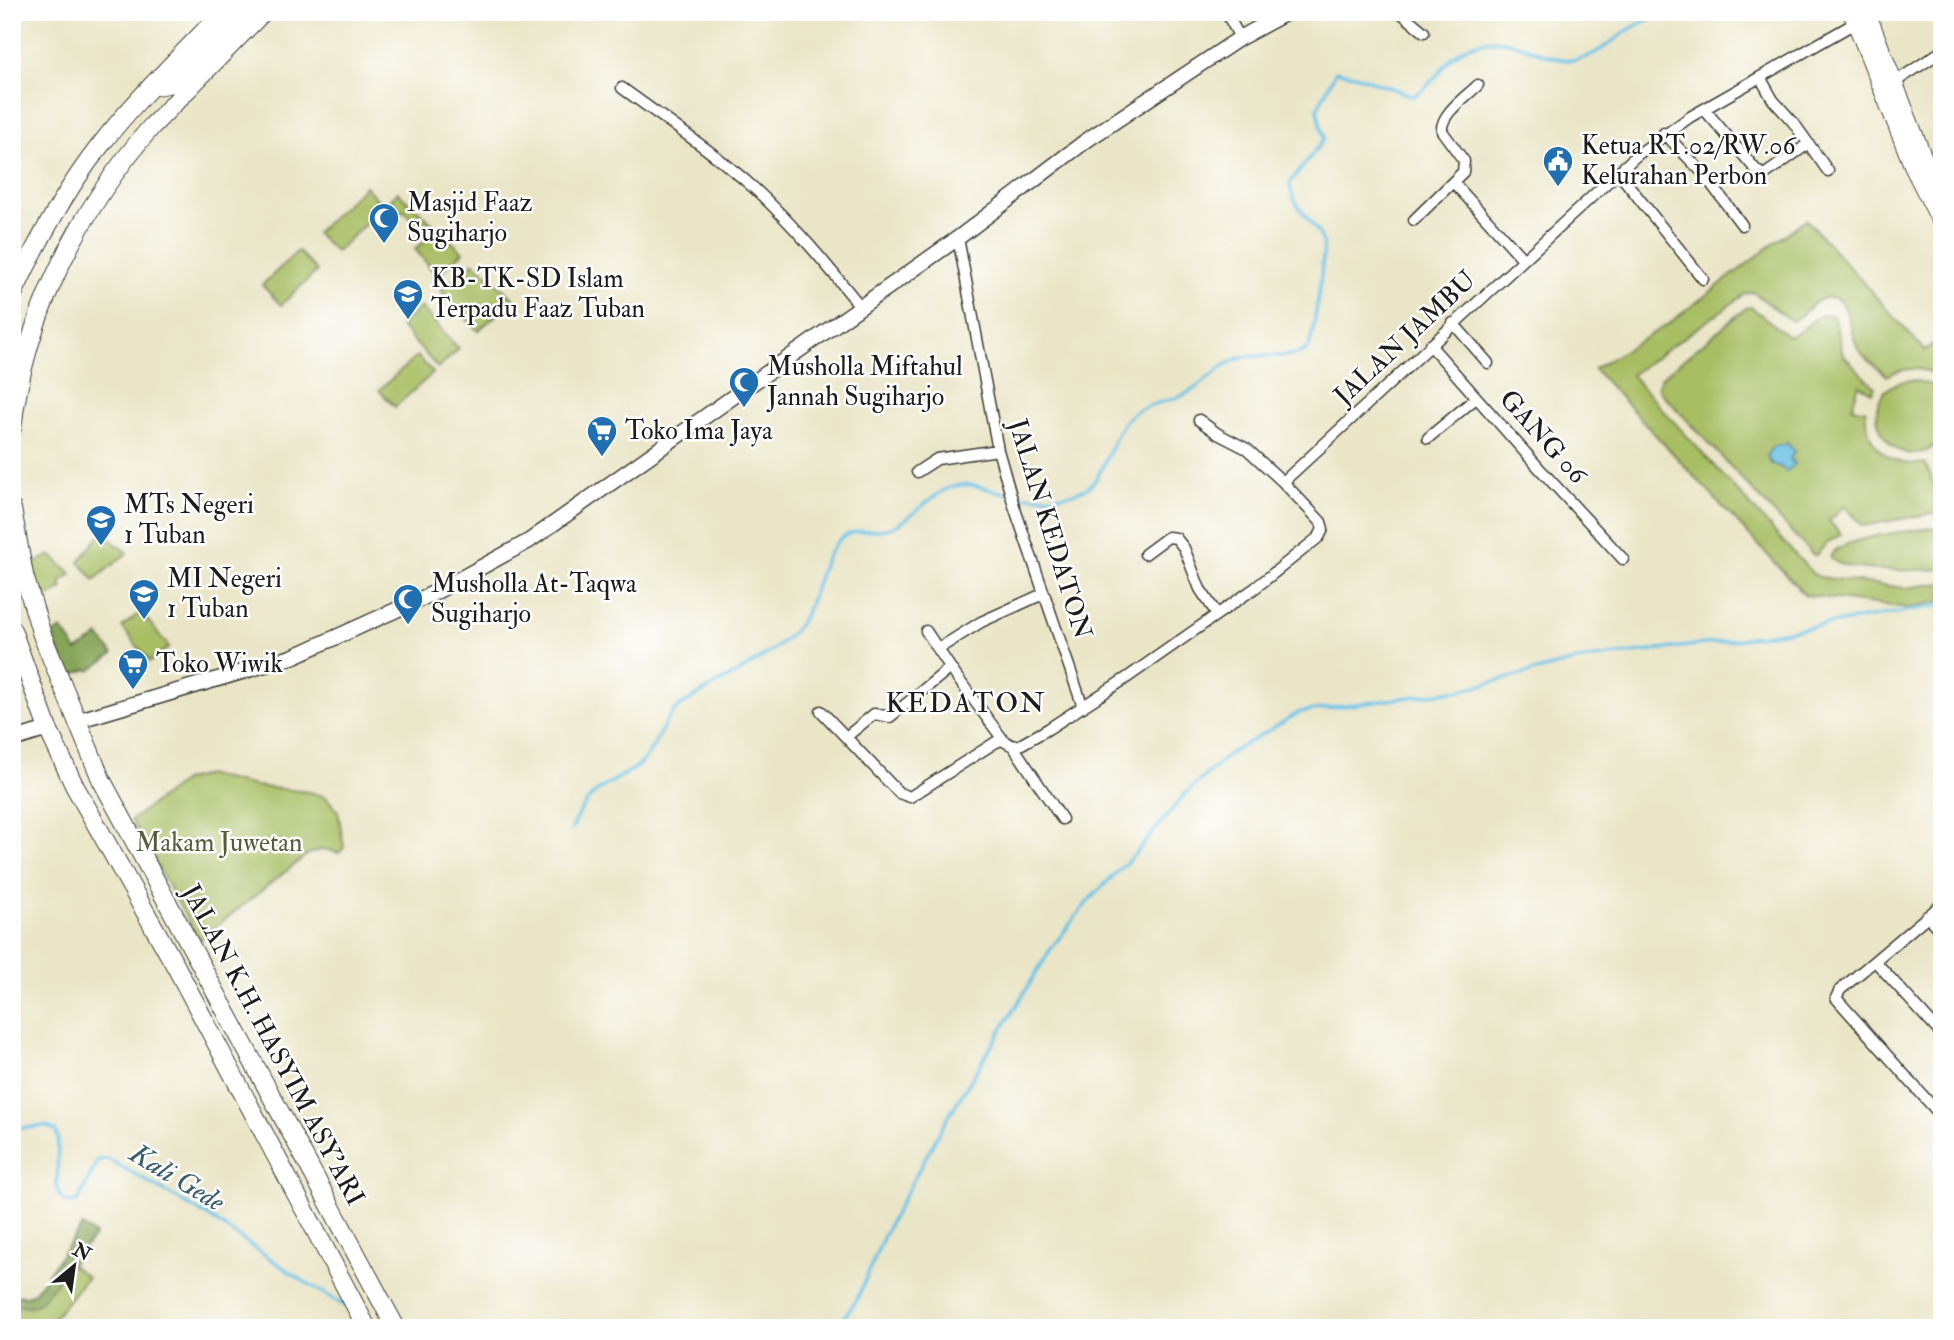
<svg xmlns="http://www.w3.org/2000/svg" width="1954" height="1340" font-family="'IM FELL Double Pica',serif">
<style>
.green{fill:#a8be63;stroke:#626d40;stroke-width:2}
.forest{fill:#86a559;stroke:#51603a;stroke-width:2}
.water{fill:#68c1e5;stroke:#426e80;stroke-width:2}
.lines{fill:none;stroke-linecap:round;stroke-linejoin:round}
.stream{stroke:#68c1e5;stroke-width:3.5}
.minor-casing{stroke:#3b3a36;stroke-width:13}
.tertiary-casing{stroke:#3b3a36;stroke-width:17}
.secondary-casing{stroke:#3b3a36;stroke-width:18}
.trunk-casing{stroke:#3b3a36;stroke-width:20}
.minor{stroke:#fff;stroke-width:10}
.tertiary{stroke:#fff;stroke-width:14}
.secondary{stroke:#fff;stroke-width:16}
.trunk{stroke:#fff;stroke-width:18}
.labels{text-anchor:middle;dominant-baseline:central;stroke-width:5;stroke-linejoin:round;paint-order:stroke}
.poi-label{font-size:26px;fill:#1c1c1c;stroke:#fff;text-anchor:start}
.street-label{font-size:26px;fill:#1c1c1c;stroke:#fff}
.park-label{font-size:26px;fill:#545d38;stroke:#fff}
.neighbourhood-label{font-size:28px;letter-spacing:2px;fill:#1c1c1c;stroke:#fff}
.water-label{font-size:28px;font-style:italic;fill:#3a5e6c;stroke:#fff}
</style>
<rect width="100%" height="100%" fill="#fff"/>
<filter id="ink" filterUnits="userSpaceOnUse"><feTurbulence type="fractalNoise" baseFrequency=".0143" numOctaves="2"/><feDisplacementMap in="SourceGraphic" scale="14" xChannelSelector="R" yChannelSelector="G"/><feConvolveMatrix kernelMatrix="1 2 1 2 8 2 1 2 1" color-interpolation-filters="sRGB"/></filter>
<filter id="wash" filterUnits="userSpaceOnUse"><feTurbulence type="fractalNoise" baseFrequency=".00686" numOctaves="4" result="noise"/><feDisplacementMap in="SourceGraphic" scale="28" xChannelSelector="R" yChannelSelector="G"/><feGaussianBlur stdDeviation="1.57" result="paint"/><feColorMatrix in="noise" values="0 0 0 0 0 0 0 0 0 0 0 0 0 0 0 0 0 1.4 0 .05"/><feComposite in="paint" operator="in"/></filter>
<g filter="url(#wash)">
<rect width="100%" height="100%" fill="#eae5c6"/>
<path class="green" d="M365,186L384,206L336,252L316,233Z
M398,192L463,252L437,276L415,249L427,239L404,210L398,214L389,201Z
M1806,219L1925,351L1942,336V377C1923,367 1905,366 1887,376C1878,368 1866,360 1859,350C1849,337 1852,288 1822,299C1811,303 1803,316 1792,321L1753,292L1745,294L1631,375L1813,574L1819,577L1905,588L1942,583V601L1908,608L1805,595L1594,369L1668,324Z
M298,251L317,271L281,305L262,285Z
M474,262L514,299L478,331L441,291Z
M421,307L459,349L438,368L400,326Z
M1751,307L1788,336C1806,334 1816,307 1834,317L1843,355L1875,387L1872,392L1859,385L1852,407L1866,410C1864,445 1891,469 1925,463L1941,500L1940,512L1863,526L1845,506L1829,521L1841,534L1826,544L1816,555H1813L1660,391L1658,386L1661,378L1746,308Z
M417,356L433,373L395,407L379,390Z
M1913,380L1931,385L1942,394V439C1893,492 1840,386 1913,380Z
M1942,527V569C1921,570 1841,575 1830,557C1839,536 1919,530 1942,527Z
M102,532L127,553L94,580L79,562Z
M50,555L72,574L60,582L63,588L41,602L31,566Z
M141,612L169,647L150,662L122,627Z
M206,775L255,786L309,792L326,797L338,811L344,848L339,853L324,849L308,854L199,940L131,820L185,780Z
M70,1264L87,1277L46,1328H12V1305L38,1304Z"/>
<path class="forest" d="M62,629L77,651L99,636L113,654L90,671L88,669L69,676L53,635Z
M82,1226L95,1235L40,1302L33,1306L12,1305V1295L26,1296L34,1293Z"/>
<path class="water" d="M1787,443L1794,451L1790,459L1795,464L1786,472L1781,467L1771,464L1767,455L1773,446L1784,445Z"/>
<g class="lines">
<path class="stream" d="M1717,12H1739
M572,829C580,809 590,793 610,783C621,776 633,771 642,762C657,747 660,725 675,710C713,682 766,664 797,627C817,603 818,551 846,535C860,528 878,533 893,527C916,516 934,489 960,485C972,483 984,488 996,491C1023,497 1058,501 1085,489C1108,477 1111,424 1137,411C1154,402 1175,401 1191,391C1210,380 1222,362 1244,357C1262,353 1299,362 1309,346C1313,339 1326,248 1323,242C1316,222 1290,206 1290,183L1324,139L1317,109L1336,71L1358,76L1413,96C1437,84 1446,53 1474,44C1513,30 1541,62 1574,60C1598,57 1615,37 1635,26C1647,19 1662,16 1676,12
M12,1129L46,1126L56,1131L58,1139L57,1188C59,1199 68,1206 78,1201L98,1160L108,1159L211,1218L297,1277L350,1309
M372,1322L383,1328
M837,1328L858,1297L888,1226L944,1124L1052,947L1089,900L1135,854L1185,794L1229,754L1300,712L1462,690L1579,660L1728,641L1942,605"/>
</g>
</g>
<g filter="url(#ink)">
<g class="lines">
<g class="minor-casing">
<path id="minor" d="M1226,12L1240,38
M1400,12L1424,32
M1760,77L1773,100L1793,122L1828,171
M1895,82L1942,51
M622,88C667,121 714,152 755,189C794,225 827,265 860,306
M1704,109L1757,171L1764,175L1808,144
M1664,133L1703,173L1742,225
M1618,172L1703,279
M1454,183L1523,259
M1414,220L1463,172L1464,161L1442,131C1440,114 1467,96 1478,85
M958,238L998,450L1014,506L1083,707
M1453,323L1488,363
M1430,345L1539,468L1623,559
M1199,420L1218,434L1247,449L1283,482
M1428,438L1476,398
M917,472L937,459L998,450
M1145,554L1168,537L1176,538L1184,548L1200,589L1217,614
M926,631L956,676L1004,741
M938,649L981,622L1043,594
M821,711L899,793L910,797L996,742L1002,740L1013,746L1020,745L1048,729L1125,679L1255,588L1319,537L1323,529L1321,522L1283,482L1637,155L1690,117L1855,23
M846,737L874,714L890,717L950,668
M1013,746L1062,819
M1942,904L1840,990L1836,998L1942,1117
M1927,916L1942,933
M1875,961L1942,1035"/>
</g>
<g class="tertiary-casing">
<path id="tertiary" d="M76,721L292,657L436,592L529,541L958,238L1087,140L1240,38L1288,12
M12,740L48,729"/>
</g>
<g class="secondary-casing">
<path id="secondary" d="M1851,12L1914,170L1942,225
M1867,12L1929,171L1942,196"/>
</g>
<g class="trunk-casing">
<path id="trunk" d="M156,86L168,84L177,78L243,12
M12,296C36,244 64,192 99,147C136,99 181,56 223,12
M12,428C25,316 79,210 152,126L263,12
M12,509L24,575L42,635L101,779L396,1328
M12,630L48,729L74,785L175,965L367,1328"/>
</g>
<use href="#minor" class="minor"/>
<use href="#tertiary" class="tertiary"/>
<use href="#secondary" class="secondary"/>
<use href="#trunk" class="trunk"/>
</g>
</g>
<defs>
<g id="civic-pin" transform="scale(1.575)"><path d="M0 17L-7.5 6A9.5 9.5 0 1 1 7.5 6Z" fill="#1f6fb2" stroke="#fff"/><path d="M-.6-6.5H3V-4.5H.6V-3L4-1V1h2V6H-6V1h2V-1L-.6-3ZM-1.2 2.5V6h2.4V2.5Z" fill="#fff"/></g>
<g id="mosque-pin" transform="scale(1.575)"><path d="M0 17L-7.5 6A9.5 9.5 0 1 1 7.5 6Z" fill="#1f6fb2" stroke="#fff"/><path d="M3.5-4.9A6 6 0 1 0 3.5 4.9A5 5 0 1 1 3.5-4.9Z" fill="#fff"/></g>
<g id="school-pin" transform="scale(1.575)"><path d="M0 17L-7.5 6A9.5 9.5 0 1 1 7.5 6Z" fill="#1f6fb2" stroke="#fff"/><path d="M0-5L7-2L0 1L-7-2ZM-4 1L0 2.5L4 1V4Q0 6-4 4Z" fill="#fff"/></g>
<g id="supermarket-pin" transform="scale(1.575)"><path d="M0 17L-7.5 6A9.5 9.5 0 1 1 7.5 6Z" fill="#1f6fb2" stroke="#fff"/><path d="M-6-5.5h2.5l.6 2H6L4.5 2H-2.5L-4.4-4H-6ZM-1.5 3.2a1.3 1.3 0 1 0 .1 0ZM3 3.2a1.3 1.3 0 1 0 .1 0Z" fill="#fff"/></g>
</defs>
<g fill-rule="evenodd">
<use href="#civic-pin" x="1558" y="161"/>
<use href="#mosque-pin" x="384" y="218"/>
<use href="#school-pin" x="408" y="294"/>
<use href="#mosque-pin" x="744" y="382"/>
<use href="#supermarket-pin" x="602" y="431"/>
<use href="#school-pin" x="101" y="520"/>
<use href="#school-pin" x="144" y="594"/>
<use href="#mosque-pin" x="408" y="599"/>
<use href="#supermarket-pin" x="133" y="664"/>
</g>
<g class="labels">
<g class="poi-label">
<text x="1581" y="146">Ketua RT.02/RW.06<tspan x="1581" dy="30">Kelurahan Perbon</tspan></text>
<text x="407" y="203">Masjid Faaz<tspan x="407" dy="30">Sugiharjo</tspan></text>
<text x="431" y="279">KB-TK-SD Islam<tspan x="431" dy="30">Terpadu Faaz Tuban</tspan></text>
<text x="767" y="367">Musholla Miftahul<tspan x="767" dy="30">Jannah Sugiharjo</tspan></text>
<text x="625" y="431">Toko Ima Jaya</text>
<text x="124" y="505">MTs Negeri<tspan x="124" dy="30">1 Tuban</tspan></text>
<text x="167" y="579">MI Negeri<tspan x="167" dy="30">1 Tuban</tspan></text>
<text x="431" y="584">Musholla At-Taqwa<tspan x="431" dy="30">Sugiharjo</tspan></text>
<text x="156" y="664">Toko Wiwik</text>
</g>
<g class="street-label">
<text transform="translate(1405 338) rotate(-43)">JALAN JAMBU</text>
<text transform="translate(1543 437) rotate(48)">GANG 06</text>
<text transform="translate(1050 529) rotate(73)">JALAN KEDATON</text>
<text transform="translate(273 1045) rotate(62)">JALAN K.H. HASYIM ASY'ARI</text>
</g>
<g class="park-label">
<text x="219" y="843">Makam Juwetan</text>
</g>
<g class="neighbourhood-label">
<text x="966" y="703">KEDATON</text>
</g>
<g class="water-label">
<text transform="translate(177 1178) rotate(31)">Kali Gede</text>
</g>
</g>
<rect width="1954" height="1340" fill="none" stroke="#fff" stroke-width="42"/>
<g transform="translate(74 1266) rotate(29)" stroke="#ffffff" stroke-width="5" paint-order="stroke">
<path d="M0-5L12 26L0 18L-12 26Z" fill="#1c1c1c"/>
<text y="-10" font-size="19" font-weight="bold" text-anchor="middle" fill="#1c1c1c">N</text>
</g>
</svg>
